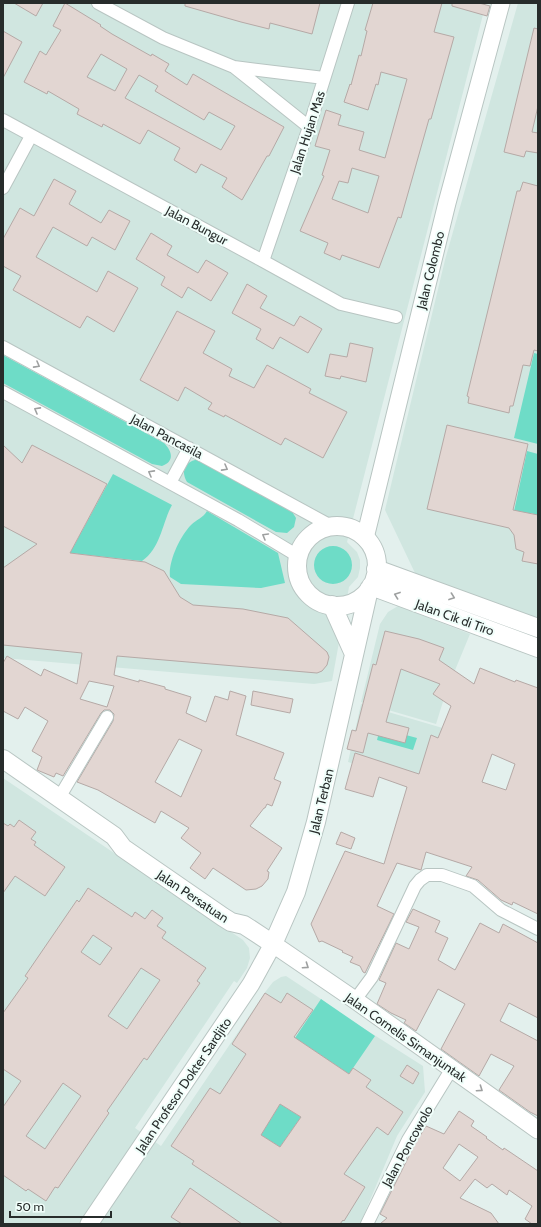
<svg xmlns="http://www.w3.org/2000/svg" width="541" height="1227" font-family="Cabin,sans-serif">
<style>
.built{fill:#d0e6e0}
.green{fill:#6edcc7}
.building{fill:#e2d6d2;stroke:#b5a9a6;fill-rule:evenodd}
.lines{fill:none;stroke-linecap:round;stroke-linejoin:round}
.street-casing{stroke:#b8c5c2;stroke-width:14}
.secondary-casing{stroke:#b8c5c2;stroke-width:19}
.primary-casing{stroke:#b8c5c2;stroke-width:20}
.street{stroke:#fff;stroke-width:12}
.secondary{stroke:#fff;stroke-width:17}
.primary{stroke:#fff;stroke-width:18}
.oneway{stroke:#9ea0a0}
.labels{text-anchor:middle;dominant-baseline:central;stroke-width:4;stroke-linejoin:round;paint-order:stroke}
.street-label{font-size:13px;fill:#272c2b;stroke:#f0fefa}
</style>
<rect width="100%" height="100%" fill="#e3f0ed"/>
<path class="built" d="M3,3H486L347,542L357,552L360,560V568L358,577L349,587L332,681L314,684L3,658Z
M518,3H538V619L415,573L385,510L445,260Z
M398,606L470,634L446,692L436,724L361,702L380,624L388,612Z
M361,704L463,734L444,790L348,762Z
M3,778L243,940L249,948L250,958L247,968L237,983L234,981L135,1128L161,1146L266,991L273,982L281,977L286,976L321,999L338,1012L423,1066L425,1092L397,1136L360,1224H3Z"/>
<path class="green" d="M534,353L538,354V444L514,438Z
M3,355L164,443C172,451 175,461 162,466L152,464L3,383Z
M527,451L538,454V515L530,513L527,525L513,516Z
M195,460H199L291,510L296,518L294,527L287,533L276,532L187,482C181,472 184,463 195,460Z
M113,474L172,505C162,523 161,548 142,561L70,553Z
M207,511L278,553L285,583L261,588L181,584L170,577C168,562 180,536 191,525C197,519 202,519 207,511Z
M314 565a19 19 0 1 1 38 0a19 19 0 1 1-38 0Z
M380,728L417,738L413,750L377,740Z
M321,999L375,1036L349,1074L295,1038Z
M280,1104L301,1117L280,1147L261,1135Z"/>
<path class="building" d="M14,3H43L36,16Z
M65,3L101,25L100,26L112,34L151,56L152,54L169,64L165,71L187,85L193,74L284,127L269,156H267L242,200L222,187L227,178L201,164L196,173L174,160L180,148L148,130L140,144L103,124L102,127L77,114L79,109L48,91L47,94L24,82L40,51L46,55L61,30L53,26ZM101,54L127,69L115,91L87,77ZM139,75L158,86L155,91L204,120L209,112L235,126L221,150L125,98Z
M185,3H320L312,34L270,23L269,29L241,22L185,6Z
M373,3H442L434,32L454,37L431,119H429L401,218L398,217L379,268L342,255L340,260L324,253L328,243L300,231L324,176L322,175L330,150L315,146L326,110L341,115L338,125L364,132L359,150L385,158L407,79L381,72L378,85L376,84L368,110L344,102L350,84L351,85L359,55L361,56L367,31L365,30ZM352,168L379,176L368,213L332,199L339,181L348,183Z
M452,3H479L490,6L487,16L452,6Z
M534,28L538,29V106L532,132L538,133V153L526,151L524,157L504,152Z
M3,31L22,42L3,78Z
M54,179L76,191L69,204L101,223L109,210L130,221L115,250L92,237L87,246L53,227L36,257L97,292L108,271L138,288L114,332L87,316L80,328L13,290L21,276L3,266V239L20,208L34,216Z
M523,182L538,186V351L534,350L530,366L523,365L513,406H510L509,413L468,403L469,397L467,396L517,191H520Z
M151,233L172,246L167,255L198,273L206,260L228,273L211,301L188,287L182,298L161,285L165,277L136,259Z
M247,284L267,296L260,308L294,326L300,316L322,329L308,353L280,337L273,349L256,339L261,329L232,313Z
M177,311L215,331L203,353L232,369L229,376L254,388L267,365L311,389L309,393L347,412L323,458L285,438L281,445L225,415L224,417L208,409L212,403L185,387L178,401L140,380Z
M350,343L373,348L366,382L341,376L340,379L325,376L330,354L347,357Z
M447,425L528,444L513,510L538,515V564L522,561L524,552L516,549L514,535L509,528L427,509Z
M3,445L22,463L32,445L107,484L70,553L145,562L164,571L180,597L193,605L243,609L288,618L327,652L329,657L327,665L322,671L317,673L117,656L114,675L139,682V680L165,687V689L191,697L186,713L206,722L215,696L228,700L230,691L246,696L236,735L284,753L274,779L281,782L272,806L267,804L265,808H264L250,826L282,848L267,871L269,872L268,879L262,886L256,889L246,890L213,868L205,879L190,868L201,853L181,838L189,828L161,811L155,823L98,790L77,782L113,721L114,714L110,710H104L101,713L63,776L56,773L54,777L37,770L42,757L32,751L48,721L25,707L18,719L3,711V663L7,656L41,676L44,669L77,684L82,653L3,645V568L37,544L3,526ZM89,681L114,686L107,707L80,699ZM179,739L202,750L181,797L155,782Z
M385,631L419,639L444,648L439,660L474,684L480,668L515,682L516,680L538,688V914L513,902L512,905L501,900L478,880L466,876L472,867L426,852L421,870L397,863L377,906L394,914L365,973L363,972L360,966L350,962L353,957L342,952L343,951L322,941L319,942L311,924L345,851L384,864L407,787L379,777L373,797L345,789L355,753L419,774L431,735L438,738L451,706L433,694L440,684L401,669L386,722L409,728L405,743L368,733L363,753L347,749L352,730L356,731L373,664L376,665ZM492,754L515,764L506,790L482,782Z
M253,691L293,699L290,713L251,705Z
M19,820L36,832L31,839L36,842L34,845L65,867L45,896L15,876L3,893V823L8,826L10,824L14,827Z
M341,832L355,838L351,849L336,844Z
M88,888L132,917L135,912L145,919L152,910L163,918L157,926L166,932L162,938L206,968L197,981L200,983L147,1060L144,1058L107,1111L109,1113L58,1188L55,1187L46,1201L28,1189L26,1191L3,1175V1107L21,1081L3,1069V1013L28,978L25,976L77,900L79,902ZM93,935L112,948L100,965L81,952ZM141,968L160,980L127,1029L108,1016ZM63,1083L81,1096L45,1149L26,1136Z
M413,909L440,921L435,932L448,938L438,960L455,970L480,923L499,933L503,924L538,943V1018L509,1003L500,1021L538,1041V1116L530,1112L499,1090L514,1066L491,1054L479,1076L441,1049L465,1004L438,989L416,1031L404,1023L406,1020L391,1013L377,1004L386,983L379,980L396,943L409,949L419,927L406,922Z
M265,993L281,1003L287,993L313,1010L294,1037L349,1074L353,1068L371,1080L366,1087L403,1112L388,1135L377,1127L344,1174L365,1187L344,1221L343,1220L340,1224H283L192,1164L194,1161L171,1146L210,1088L220,1094L246,1054L232,1044ZM280,1104L301,1117L280,1147L261,1135Z
M407,1065L419,1073L413,1084L400,1076Z
M459,1111L474,1121L471,1126L487,1137L486,1138L503,1150L504,1148L538,1171V1224H532L525,1219L532,1206L509,1190L507,1195L492,1184L487,1188L475,1179L460,1198L491,1213L499,1224H380L387,1218L380,1214L415,1144L426,1126L444,1134ZM459,1144L478,1157L460,1181L443,1168Z
M190,1188L242,1224H182L171,1217Z"/>
<g class="lines">
<g class="street-casing">
<path id="street" d="M98,3L163,38L234,67L324,78
M234,67L309,127
M3,120L263,261L341,304L396,317
M3,188L31,136
M263,261L309,127L348,3
M3,347L331,526
M3,392L238,520L298,556
M170,483L189,448
M59,798L107,717
M355,1000L372,977L415,886L420,880L427,875H442L473,886L501,910L538,929
M367,1224L408,1140L451,1070"/>
</g>
<g class="secondary-casing">
<path id="secondary" d="M365,538L447,203L501,3
M89,1224L251,984L273,944L355,1000L538,1130"/>
</g>
<g class="primary-casing">
<path id="primary" d="M297 566a40 40 0 1 1 80 0a40 40 0 1 1-80 0Z
M376,569L538,628
M371,586L538,648
M332,605L354,654
M3,759L114,836L123,848L223,917L231,922L244,925L273,944L296,892L316,822L369,589"/>
</g>
<use href="#street" class="street"/>
<use href="#secondary" class="secondary"/>
<use href="#primary" class="primary"/>
</g>
<defs><path id="oneway-chevron" d="M-2-3.5L2.5 0L-2 3.5" fill="none" stroke-width="1.6" stroke-linecap="round" stroke-linejoin="round"/></defs>
<g class="oneway">
<use href="#oneway-chevron" transform="translate(37 365) rotate(29)"/>
<use href="#oneway-chevron" transform="translate(37 410) rotate(-151)"/>
<use href="#oneway-chevron" transform="translate(225 468) rotate(29)"/>
<use href="#oneway-chevron" transform="translate(151 473) rotate(-151)"/>
<use href="#oneway-chevron" transform="translate(265 536) rotate(-150)"/>
<use href="#oneway-chevron" transform="translate(397 595) rotate(-160)"/>
<use href="#oneway-chevron" transform="translate(452 597) rotate(20)"/>
<use href="#oneway-chevron" transform="translate(306 966) rotate(34)"/>
<use href="#oneway-chevron" transform="translate(480 1089) rotate(34)"/>
</g>
<g class="labels">
<g class="street-label">
<text transform="translate(307 132) rotate(-72)">Jalan Hujan Mas</text>
<text transform="translate(197 225) rotate(28)">Jalan Bungur</text>
<text transform="translate(430 270) rotate(-76)">Jalan Colombo</text>
<text transform="translate(167 436) rotate(28)">Jalan Pancasila</text>
<text transform="translate(455 617) rotate(20)">Jalan Cik di Tiro</text>
<text transform="translate(321 801) rotate(-76)">Jalan Terban</text>
<text transform="translate(193 896) rotate(34)">Jalan Persatuan</text>
<text transform="translate(406 1037) rotate(35)">Jalan Cornelis Simanjuntak</text>
<text transform="translate(183 1085) rotate(-56)">Jalan Profesor Dokter Sardjito</text>
<text transform="translate(407 1146) rotate(-61)">Jalan Poncowolo</text>
</g>
</g>
<rect width="541" height="1227" fill="none" stroke="#272c2b" stroke-width="8"/>
<path d="M10 1211v6h101v-6" fill="none" stroke="#272c2b" stroke-width="2"/>
<text x="16" y="1211" font-size="12" fill="#272c2b" stroke="#f0fefa" stroke-width="3" paint-order="stroke">50 m</text>
</svg>
